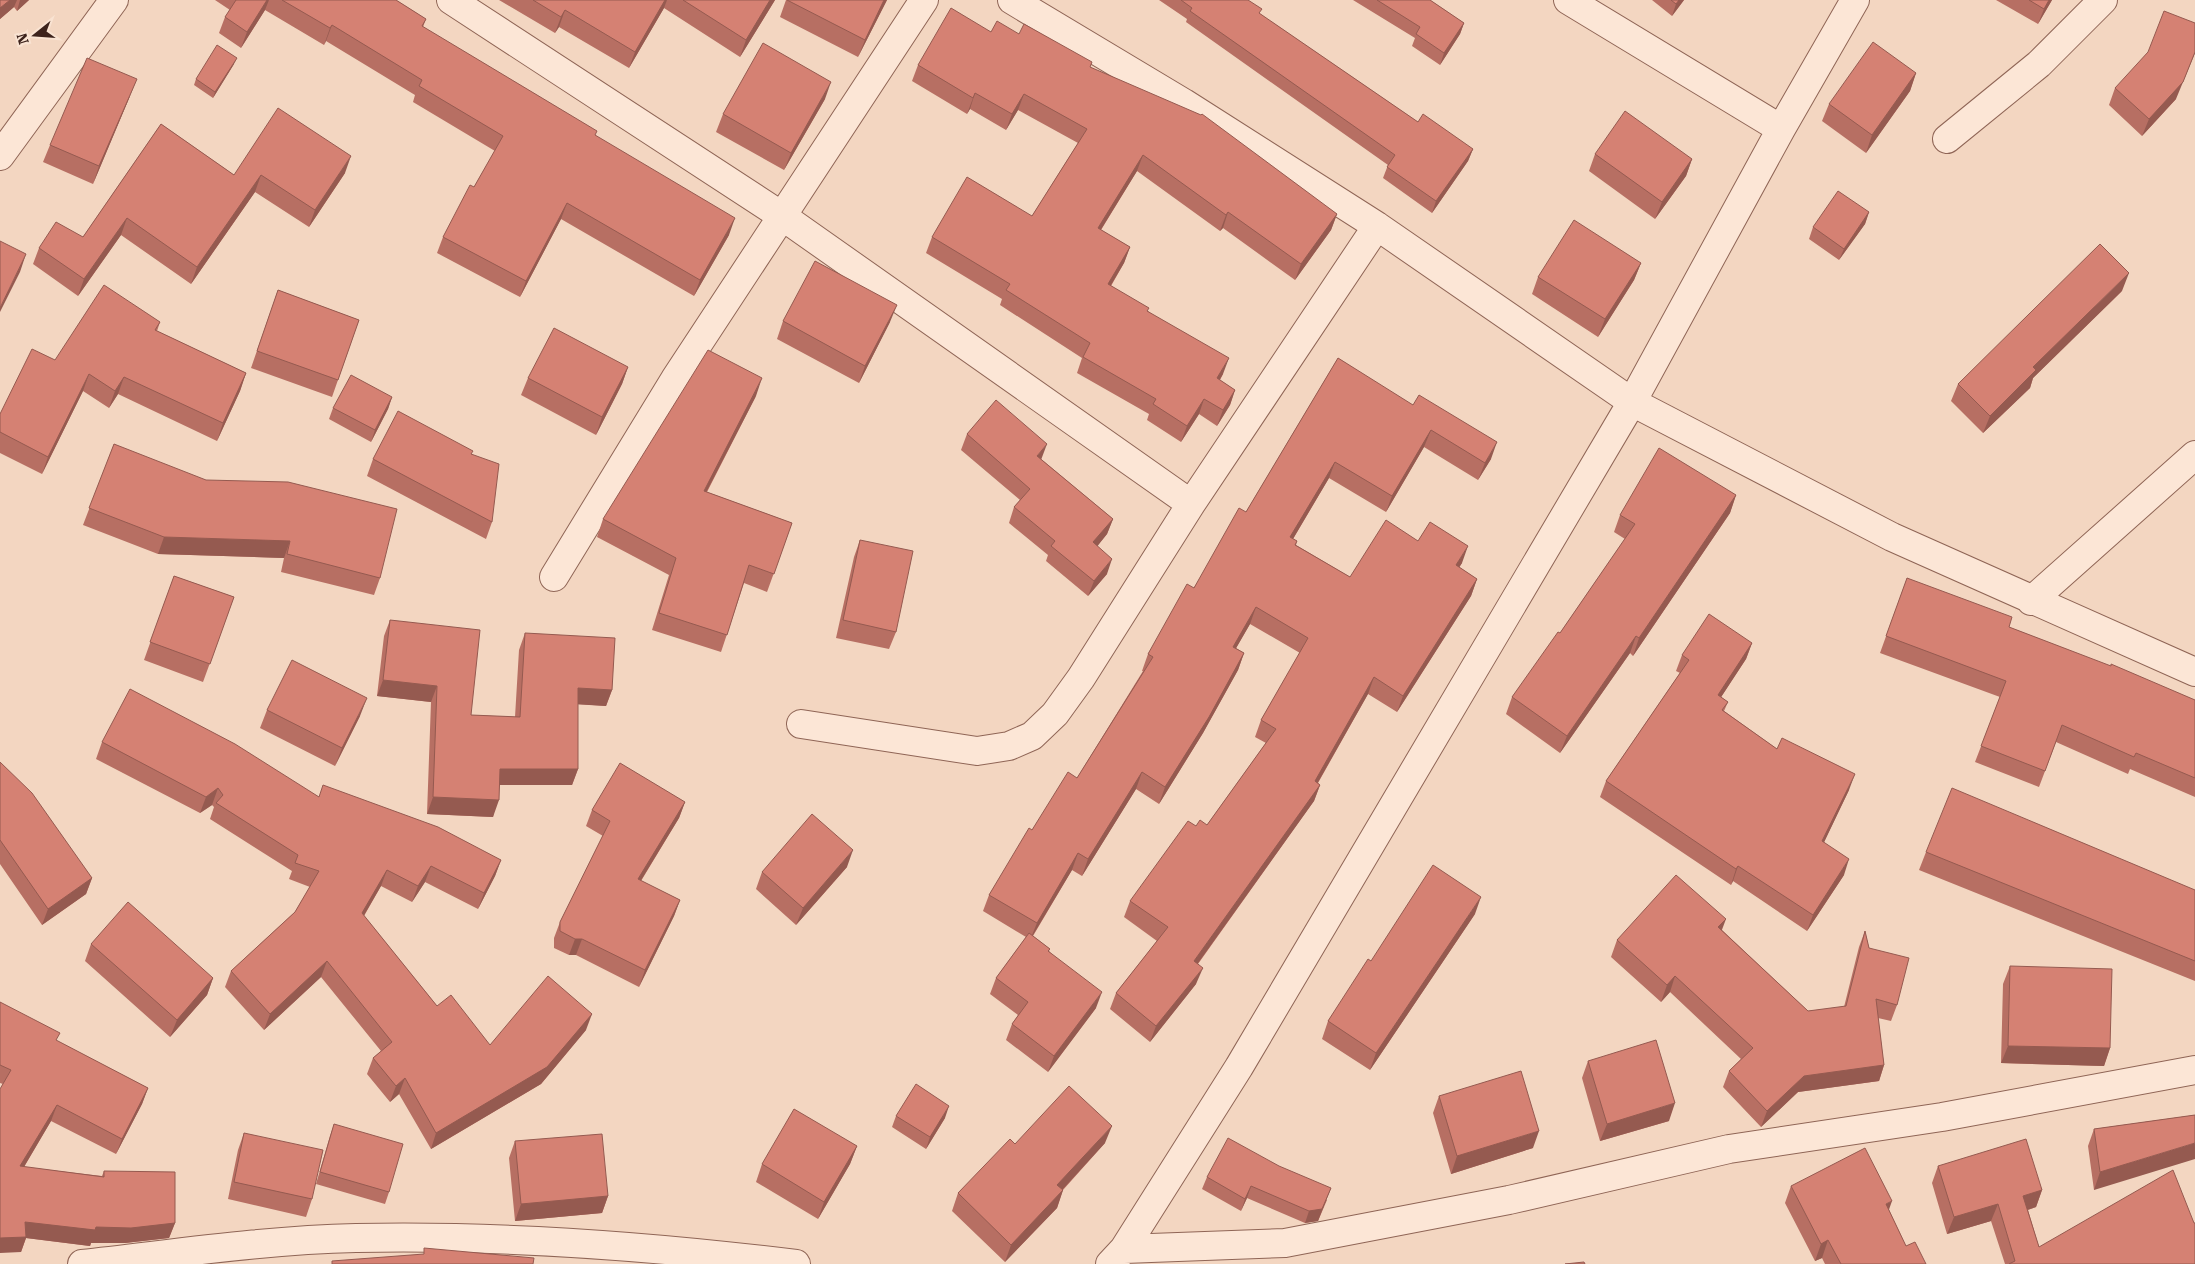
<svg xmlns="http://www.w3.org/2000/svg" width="2195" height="1264" font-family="'Roboto Serif',serif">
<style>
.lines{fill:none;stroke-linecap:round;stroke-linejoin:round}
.minor-casing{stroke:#8f6556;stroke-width:30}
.minor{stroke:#fce6d6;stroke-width:28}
.wall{fill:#b76f63}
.shaded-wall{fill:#955a50}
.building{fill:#d58173;stroke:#955a50}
</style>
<rect width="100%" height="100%" fill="#f3d6c1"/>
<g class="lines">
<g class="minor-casing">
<path id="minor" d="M451,0L782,216L1191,504
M1012,0L1184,103L1377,226L1632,402L1892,537L2195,672
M1568,0L1781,129
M1947,139L2039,64L2103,0
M0,156L114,0
M554,577L675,379L924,0
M2031,601L2195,455
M801,724L977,751L1009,746L1032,736L1055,714L1081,678L1191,504L1377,226
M1124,1249L1285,1243L1509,1200L1729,1149L1942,1117L2195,1070
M82,1264C173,1254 265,1240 356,1238C503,1235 651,1246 796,1264
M1110,1264L1124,1249L1239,1067L1632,402L1781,129L1855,0"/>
</g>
<use href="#minor" class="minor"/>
</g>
<path class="wall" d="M0,0H29L17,11L14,7L0,19Z
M215,0H396L426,19L423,27L595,135L729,235L694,296L561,219L520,297L437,253L443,237L474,187L495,151L413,102L415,95L326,41L324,45L265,10L241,48L219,33L225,17L230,10Z
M499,0H775L740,57L664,8L629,68L559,27L555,33Z
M786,0H887L858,57L780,17Z
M1159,0H1248L1260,14L1418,122L1473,149L1468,161L1432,213L1383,178L1388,165L1186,22L1187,19Z
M1353,0H1430L1464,23L1460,34L1440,65L1412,46L1415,38Z
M1652,0H1684L1672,16Z
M1996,0H2052L2038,24Z
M991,32L1019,34L1090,67L1337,214L1331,230L1295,280L1223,228L1220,231L1137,171L1101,230L1130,247L1124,263L1111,286L1148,311L1223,374L1220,380L1235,390L1230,405L1217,426L1199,414L1181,442L1147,420L1149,414L1077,373L1082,358L1000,305L1002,299L926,253L932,237L1032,216L1078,143L1018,110L1006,130L970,109L967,114L912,81L918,65Z
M234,64L213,98L194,85L196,79Z
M1916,73L1910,91L1866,153L1822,121L1829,104Z
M2115,88L2176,99L2142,136L2109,105Z
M130,96L93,184L43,162L50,145Z
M825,99L784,170L716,132L723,114Z
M161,124L234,175L345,173L309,227L255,192L191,284L121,235L78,296L33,264L39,248L83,237Z
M1595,154L1692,159L1686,176L1655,219L1589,171Z
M1869,212L1865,224L1839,260L1809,239L1813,227Z
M1641,263L1634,280L1598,337L1532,294L1538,277Z
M278,290L359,320L332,397L251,368Z
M2122,291L2033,378L2030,388L1983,433L1951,401L1958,384Z
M783,321L890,322L859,383L777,339Z
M160,322L157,331L246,373L240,391L217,441L118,394L109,408L83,391L42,474L0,453V414L55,360Z
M1338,358L1491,459L1478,480L1424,447L1386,512L1329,478L1293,539L1297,541L1296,545L1350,577L1418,541L1462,563L1459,567L1477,579L1471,596L1397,712L1368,694L1318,783L1320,785L1314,801L1198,964L1196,984L1150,1042L1110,1009L1116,993L1157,941L1124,917L1130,901L1196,826L1207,825L1266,743L1255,737L1261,720L1300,653L1250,624L1236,648L1244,653L1238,670L1203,733L1159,804L1136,789L1082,876L1072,870L1033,936L1050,949L1049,951L1096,1008L1048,1072L1006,1040L1012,1024L1018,1015L990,994L996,978L1026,937L983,911L989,895L1032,830L1077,778L1143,671H1142L1148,654L1246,512Z
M628,367L622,384L596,435L521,395L528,378Z
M756,396L707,492L792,523L767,592L744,583L721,652L652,630L669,575L597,537L603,519Z
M392,397L388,409L371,442L329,419L333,408Z
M967,434L1041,459L1113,519L1107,534L1097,546L1107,574L1088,596L1046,561L1048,555L1009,523L1014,507L1020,500L961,450Z
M114,444L380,578L374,595L281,572L284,558L158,554L83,525Z
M472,454L492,522L486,539L367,476L373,459Z
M1736,495L1730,513L1633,656L1630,653L1560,753L1506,714L1512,697L1560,633L1625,539L1614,532L1620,515Z
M860,540L896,632L889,649L836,638L854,557Z
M174,576L234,597L203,682L144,660Z
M1907,578L2009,627L2195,700V797L2130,769L2128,774L2056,742L2039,787L1975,762L2000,697L1880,653Z
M390,620L471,715L515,717L519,650L525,633L612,690L606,706L578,704V769L572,785H499L493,817L427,814L431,702L377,696L384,636Z
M1752,643L1746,659L1721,697L1728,702L1724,711L1777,749L1849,790L1824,842L1844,875L1807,931L1733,881L1731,885L1600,797L1606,781L1680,673L1676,671L1682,655Z
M267,710L360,716L335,766L260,728Z
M102,742L319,797L501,860L495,876L478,909L425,882L412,902L381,886L364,916L437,1006L490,1045L586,1030L541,1084L431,1149L399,1094L390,1102L367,1074L373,1058L381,1051L321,977L264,1030L225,987L231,971L295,912L310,887L289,879L292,871L210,819L214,807L212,805L200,813L96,759Z
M0,762L92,878L86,894L42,925L0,864Z
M685,802L679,818L641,881L680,900L674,916L639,987L576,955H569L554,948V938L560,922L603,836L586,826L592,810Z
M1926,852L2195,890V981L1919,870Z
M847,867L796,925L756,889L762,872Z
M1475,914L1370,1070L1322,1039L1328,1021L1371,961Z
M1722,930L1808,1011L1844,1007L1859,947L1865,931L1869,948L1897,1005L1891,1021L1878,1018L1884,1065L1879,1081L1798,1092L1761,1127L1723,1087L1729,1071L1741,1059L1670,992L1661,1002L1611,957L1617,940Z
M91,944L213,978L207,995L170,1037L85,961Z
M2010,966L2110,1048L2104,1066L2001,1063L2003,984Z
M0,1002L57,1041L148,1088L142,1104L116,1154L51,1121L24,1167L102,1176L104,1171L175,1223L169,1238L125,1243H91L90,1246L26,1238L21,1252L3,1084L0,1083Z
M1588,1061L1669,1121L1600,1141L1582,1078Z
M1439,1096L1533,1148L1451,1174L1433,1113Z
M2195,1115L2094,1190L2088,1146L2094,1129Z
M896,1116L945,1118L926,1149L892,1127Z
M334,1124L389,1192L385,1204L316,1184L330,1136Z
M244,1133L312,1199L306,1217L228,1199L238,1150Z
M515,1141L608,1196L602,1213L515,1221L509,1158Z
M1105,1143L1063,1190L1057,1208L1005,1262L952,1211L958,1193L1015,1144Z
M857,1146L850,1164L818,1219L756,1182L762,1164Z
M1938,1166L2042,1190L2036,1207L2028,1210L2039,1247L2195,1264H2005L1991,1221L1947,1234L1932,1183Z
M1207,1177L1327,1200L1318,1221L1305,1223L1247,1198L1241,1211L1202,1189Z
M1791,1186L1889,1210L1906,1246L1926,1264H1825L1822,1258L1815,1261L1785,1203Z"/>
<path class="shaded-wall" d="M10,0H17L14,7L0,19V8Z
M20,0H29L17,11Z
M267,0H269L265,10L241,48L247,32Z
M665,0H667L664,8L629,68L635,52Z
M770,0H775L740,57L746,40Z
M884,0H887L858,57L865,40Z
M1679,0H1684L1672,16L1676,4Z
M2049,0H2052L2038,24L2044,9Z
M565,10L559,27L555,33L561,17Z
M1464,23L1460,34L1440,65L1444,53Z
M332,25L326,41L324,45L330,28Z
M2195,52V53L2176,99L2142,136L2149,119Z
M237,58L234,64L213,98L215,92Z
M1916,73L1910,91L1866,153L1872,135Z
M137,79L130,96L93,184L99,166Z
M831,82L825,99L784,170L791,153Z
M975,93L970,109L967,114L973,98Z
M1024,94L1018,110L1006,130L1012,114Z
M1473,149L1468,161L1432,213L1436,201Z
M1143,155L1137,171L1092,244L1098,228Z
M351,156L345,173L309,227L315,210Z
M1692,159L1686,176L1655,219L1662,202Z
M261,175L255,192L191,284L197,267Z
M567,203L561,219L520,297L526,281Z
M1228,212L1223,228L1220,231L1226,215Z
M1869,212L1865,224L1839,260L1844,249Z
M1337,214L1331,230L1295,280L1301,264Z
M127,218L121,235L78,296L84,279Z
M735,218L729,235L694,296L700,280Z
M1130,247L1124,263L1102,300L1108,284Z
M26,254L20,272L0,312V308Z
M1641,263L1634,280L1598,337L1605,319Z
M2129,273L2122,291L2033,378L2030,388L1983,433L1990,416L2033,367Z
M897,305L890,322L859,383L865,366Z
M1229,358L1223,374L1211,394L1217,378Z
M628,367L622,384L596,435L602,417Z
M246,373L240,391L217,441L223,423Z
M89,374L83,391L42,474L48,457Z
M124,377L118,394L109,408L115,391Z
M762,378L756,396L698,508L704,491Z
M1235,390L1230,405L1217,426L1223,410Z
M392,397L388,409L371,442L375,430Z
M1204,399L1199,414L1181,442L1187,426Z
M1431,430L1424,447L1386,512L1392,496Z
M1497,442L1491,459L1478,480L1485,463Z
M1047,444L1041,460L1037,456Z
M1335,462L1329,478L1284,554L1290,537Z
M1736,495L1730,513L1633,656L1639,638Z
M1113,519L1107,534L1088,558L1093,542Z
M164,537L290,541L284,558L158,554Z
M1468,546L1462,563L1450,582L1456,565Z
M1112,559L1107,574L1088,596L1094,581Z
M1477,579L1471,596L1397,712L1403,696Z
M1256,607L1250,624L1227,664L1233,647Z
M1636,636L1630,653L1560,753L1567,736Z
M1752,643L1746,659L1712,711L1718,695Z
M1244,653L1238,670L1203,733L1159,804L1165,787Z
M1374,677L1368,694L1309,798L1315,781Z
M383,680L437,686L431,702L377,696Z
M578,688L612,690L606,706L572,704Z
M367,698L360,716L335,766L342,748Z
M500,769H578L572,785H494Z
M1142,772L1136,789L1082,876L1088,859Z
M1855,774L1849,790L1817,857L1822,841Z
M1320,785L1314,801L1188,977L1194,961Z
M218,788L212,805L200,813L206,797Z
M433,797L499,800L493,817L427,814Z
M685,802L679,818L632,895L638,879Z
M853,850L847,867L796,925L803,908Z
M1078,853L1072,870L1030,940L1037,923Z
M1849,859L1844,875L1807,931L1813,915Z
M501,860L495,876L478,909L484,893Z
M431,866L425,882L412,902L418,886Z
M1738,866L1733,881L1731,885L1736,869Z
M387,870L381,886L356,929L362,913Z
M92,878L86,894L42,925L48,909Z
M1481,897L1475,914L1370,1070L1376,1053Z
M680,900L674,916L639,987L645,970Z
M1726,919L1720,935L1718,927Z
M575,939H582L576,955H569Z
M327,961L321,977L264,1030L270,1014Z
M1203,968L1196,984L1150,1042L1156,1026Z
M1675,976L1670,992L1661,1002L1667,985Z
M213,978L207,995L170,1037L177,1020Z
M1102,992L1096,1008L1048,1072L1054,1056Z
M592,1014L586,1030L541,1084L431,1149L436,1133Z
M2008,1046L2110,1048L2104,1066L2001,1063Z
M1884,1065L1879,1081L1798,1092L1761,1127L1767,1111L1804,1076Z
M405,1078L399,1094L390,1102L396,1086Z
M148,1088L142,1104L116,1154L122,1139Z
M1675,1103L1669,1121L1600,1141L1607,1124Z
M57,1105L51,1121L15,1182L20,1166Z
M949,1106L945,1118L926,1149L930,1137Z
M1112,1126L1105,1143L1051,1202L1057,1185Z
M1539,1131L1533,1148L1451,1174L1457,1156Z
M2195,1143V1159L2094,1190L2100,1172Z
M857,1146L850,1164L818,1219L824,1202Z
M1251,1186L1247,1198L1241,1211L1245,1199Z
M1331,1188L1318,1221L1305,1223L1309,1211Z
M1063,1190L1057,1208L1005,1262L1011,1245Z
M2042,1190L2036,1207L2017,1213L2023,1196Z
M608,1196L602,1213L515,1221L521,1204Z
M1892,1201L1886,1218V1204Z
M1998,1204L1991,1221L1947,1234L1954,1217Z
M25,1222L96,1227L175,1223L169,1238L125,1243H91L90,1246L26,1238L21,1252L0,1253V1238Z
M1828,1240L1822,1258L1815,1261L1821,1244Z"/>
<path class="building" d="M0,0H10L0,8Z
M236,0H267L247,32L225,17Z
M282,0H396L426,19L422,26L597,131L595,135L735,218L700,280L567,203L526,281L443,237L470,185L474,187L503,136L419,86L422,80L332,25L330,28Z
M533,0H665L635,52L565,10L561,17Z
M683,0H770L746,40Z
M787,0H884L865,40Z
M1181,0H1248L1262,9L1259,13L1418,122L1423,114L1473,149L1436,201L1387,167L1395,155L1190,11L1192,8Z
M1377,0H1430L1464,23L1444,53L1416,34L1420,27Z
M1671,0H1679L1676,4Z
M2029,0H2049L2044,9Z
M951,8L991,32L997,21L1019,34L1024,24L1092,62L1090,67L1201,115L1202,114L1337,214L1301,264L1228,212L1226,215L1143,155L1098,228L1130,247L1108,284L1149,308L1147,311L1229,358L1217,378L1235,390L1223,410L1204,399L1187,426L1153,404L1156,399L1083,357L1090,343L1006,290L1010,284L932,237L967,177L1032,216L1087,129L1024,94L1012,114L975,93L973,98L918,65Z
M2164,11L2195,23V52L2183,82L2149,119L2115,88L2148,52Z
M1873,42L1916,73L1872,135L1829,104Z
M763,43L831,82L791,153L723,114Z
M217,45L237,58L215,92L196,79Z
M87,58L137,79L99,166L50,145Z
M278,108L351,156L315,210L261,175L197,267L127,218L84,279L39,248L56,222L83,237L161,124L234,175Z
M1625,111L1692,159L1662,202L1595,154Z
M1838,191L1869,212L1844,249L1813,227Z
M1574,220L1641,263L1605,319L1538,277Z
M0,241L26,254L0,308Z
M2100,244L2129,273L2033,367L2036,370L1990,416L1958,384Z
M815,261L897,305L865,366L783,321Z
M104,285L160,322L155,330L246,373L223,423L124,377L115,391L89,374L48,457L0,432V414L32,349L55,360Z
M278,290L359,320L338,380L257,351Z
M554,328L628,367L602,417L528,378Z
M708,350L762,378L704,491L792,523L774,574L749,565L727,635L659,613L676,558L603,519Z
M1338,358L1413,405L1419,395L1497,442L1485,463L1431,430L1392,496L1335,462L1290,537L1297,541L1295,545L1350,577L1386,520L1418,541L1430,522L1468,546L1456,565L1477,579L1403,696L1374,677L1315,781L1320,785L1194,961L1203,968L1156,1026L1116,993L1168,927L1130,901L1188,821L1196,826L1200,820L1207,825L1276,729L1261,720L1308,638L1256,607L1233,647L1244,653L1209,717L1165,787L1142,772L1088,859L1078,853L1037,923L989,895L1029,828L1032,830L1068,772L1077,778L1153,657L1148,654L1187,584L1194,588L1239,508L1246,512Z
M351,375L392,397L375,430L333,408Z
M996,400L1047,444L1037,456L1113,519L1093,542L1112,559L1094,581L1051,546L1055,541L1014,507L1030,489L967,434Z
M398,411L473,451L471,454L499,464L492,522L373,459Z
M114,444L206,480L288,482L397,509L380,578L287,554L290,541L164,537L89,508Z
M1659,448L1736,495L1639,638L1636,636L1567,736L1512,697L1558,632L1560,633L1635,524L1620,515Z
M860,540L913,551L896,632L843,620Z
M174,576L234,597L210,664L150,642Z
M1907,578L2012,617L2009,627L2111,666V664L2195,700V778L2136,753L2134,757L2062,725L2045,771L1981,746L2006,681L1886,636Z
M1709,614L1752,643L1718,695L1728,702L1722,710L1777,749L1782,738L1855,774L1822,841L1849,859L1813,915L1738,866L1736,869L1606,781L1689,660L1682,655Z
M390,620L480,630L471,715L520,717L525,633L615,638L612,690L578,688V769H500L499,800L433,797L437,686L383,680Z
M292,660L367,698L342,748L267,710Z
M130,689L235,744L319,797L323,785L438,827L501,860L484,893L431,866L418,886L387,870L362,913L437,1006L451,995L490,1045L548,976L592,1014L547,1067L436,1133L405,1078L396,1086L373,1058L392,1042L327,961L270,1014L231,971L295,912L319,871L295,863L298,855L216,803L223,795L218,788L206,797L102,742Z
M0,762L32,793L92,878L48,909L0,840Z
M620,763L685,802L638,879L680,900L645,970L582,939H575L560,931V922L610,821L592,810Z
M1952,788L2195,890V961L1926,852Z
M812,814L853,850L803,908L762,872Z
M1433,865L1481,897L1376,1053L1328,1021L1368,959L1371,961Z
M1676,875L1726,919L1718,927L1808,1011L1846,1006L1865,931L1869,948L1909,958L1897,1005L1876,999L1884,1065L1804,1076L1767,1111L1729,1071L1753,1048L1675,976L1667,985L1617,940Z
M128,902L213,978L177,1020L91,944Z
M1029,933L1050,949L1048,951L1102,992L1054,1056L1012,1024L1028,1002L996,978Z
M2010,966L2112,969L2110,1048L2008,1046Z
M0,1002L60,1033L56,1040L148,1088L122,1139L57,1105L20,1166L104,1177V1171L175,1172V1223L131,1228L96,1227L95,1230L25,1222L26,1237L0,1238V1089L11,1070L0,1065Z
M1656,1040L1675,1103L1607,1124L1588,1061Z
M1521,1071L1539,1131L1457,1156L1439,1096Z
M916,1084L949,1106L930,1137L896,1116Z
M1069,1086L1112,1126L1057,1185L1063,1190L1011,1245L958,1193L1010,1139L1015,1144Z
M794,1109L857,1146L824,1202L762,1164Z
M2195,1115V1143L2100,1172L2094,1129Z
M334,1124L403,1144L389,1192L320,1172Z
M244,1133L323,1150L312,1199L234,1182Z
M602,1134L608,1196L521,1204L515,1141Z
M1228,1138L1279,1166L1331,1188L1322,1209L1309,1211L1251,1186L1245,1199L1207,1177Z
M2026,1139L2042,1190L2023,1196L2039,1247L2173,1170L2194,1223H2195V1264H2009L2015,1261L1998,1204L1954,1217L1938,1166Z
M1865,1148L1892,1201L1886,1204L1906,1246L1915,1242L1926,1264H1841L1828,1240L1821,1244L1791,1186Z
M424,1248L534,1258L533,1264H332V1261L424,1254Z
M1584,1262L1585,1264H1565Z"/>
<g transform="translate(35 35) rotate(253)" stroke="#f9e3d2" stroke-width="4" paint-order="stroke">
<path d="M0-4L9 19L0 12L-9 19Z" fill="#3d231c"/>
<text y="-8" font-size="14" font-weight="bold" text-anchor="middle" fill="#3d231c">N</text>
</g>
</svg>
